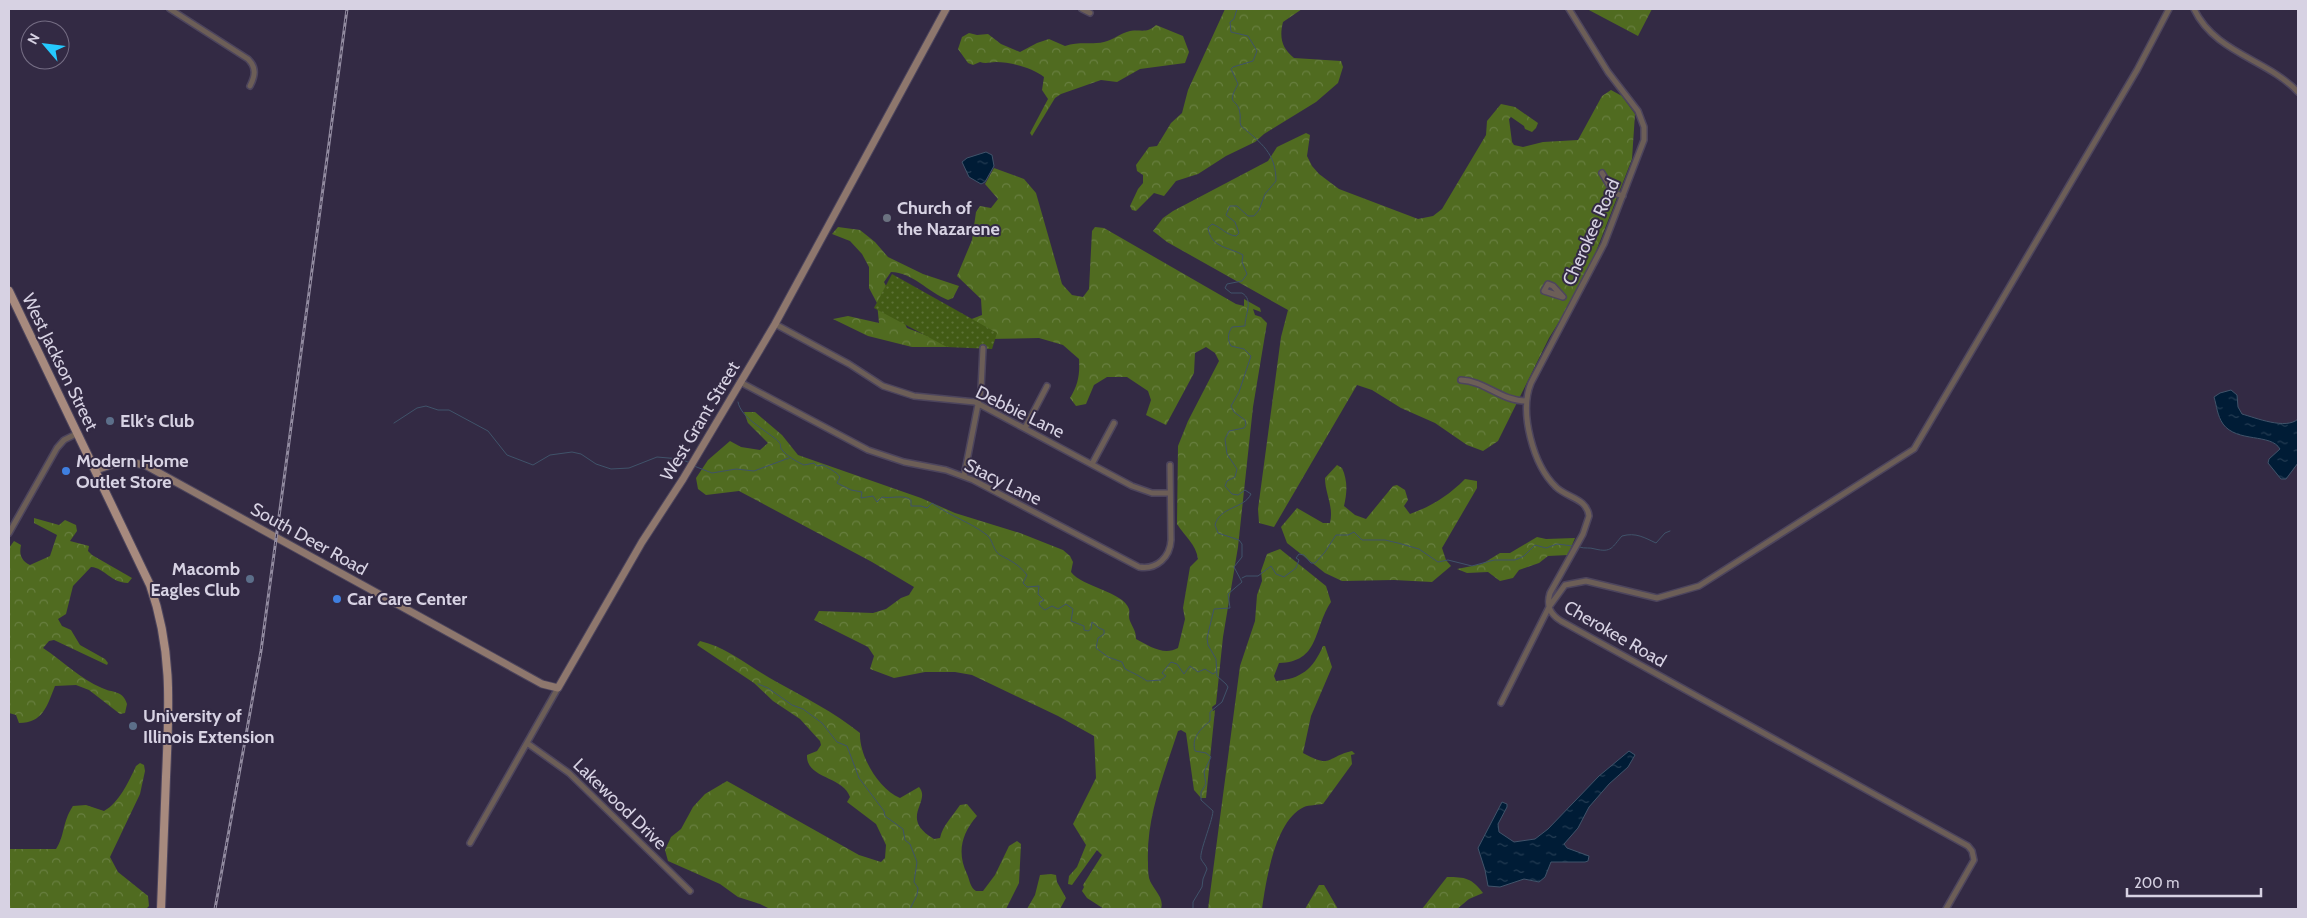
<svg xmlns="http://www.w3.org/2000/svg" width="2307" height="918" font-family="Cabin,sans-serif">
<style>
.forest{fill:url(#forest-crowns)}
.park{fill:url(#park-dots)}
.water{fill:url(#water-ripples);stroke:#40536a}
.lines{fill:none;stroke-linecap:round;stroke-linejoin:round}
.stream{stroke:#40536a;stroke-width:1}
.minor-casing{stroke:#4d455d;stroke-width:8}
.secondary-casing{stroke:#4d455d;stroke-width:9}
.primary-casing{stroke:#4d455d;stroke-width:10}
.minor{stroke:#6c5e57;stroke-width:5}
.secondary{stroke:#8e776d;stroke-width:7}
.primary{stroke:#a78a7e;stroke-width:8}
.rail-casing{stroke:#928ba0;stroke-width:3}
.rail{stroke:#332a44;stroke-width:1;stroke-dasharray:4;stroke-linecap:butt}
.worship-dot{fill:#6b7280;stroke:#332a44;stroke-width:2}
.service-dot{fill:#5c6f8a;stroke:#332a44;stroke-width:2}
.shop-dot{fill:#3f7fe0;stroke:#332a44;stroke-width:2}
.labels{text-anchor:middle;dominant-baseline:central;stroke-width:4;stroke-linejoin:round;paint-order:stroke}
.poi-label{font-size:18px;font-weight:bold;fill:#d7d2e3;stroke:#332a44;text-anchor:start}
.street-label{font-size:18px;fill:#d7d2e3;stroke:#332a44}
</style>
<defs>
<pattern id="forest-crowns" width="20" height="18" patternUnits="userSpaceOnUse" patternTransform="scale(1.25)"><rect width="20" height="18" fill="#506b20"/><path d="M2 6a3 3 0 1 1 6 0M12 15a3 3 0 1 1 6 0" fill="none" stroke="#687f40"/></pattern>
<pattern id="park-dots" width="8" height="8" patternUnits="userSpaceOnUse" patternTransform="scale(1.25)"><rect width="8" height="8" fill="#425b15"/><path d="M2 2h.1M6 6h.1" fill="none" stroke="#5d7237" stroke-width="1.8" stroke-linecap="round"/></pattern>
<pattern id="water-ripples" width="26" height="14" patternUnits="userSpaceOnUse" patternTransform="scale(1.25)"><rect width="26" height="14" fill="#001c36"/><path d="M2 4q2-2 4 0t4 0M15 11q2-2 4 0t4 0" fill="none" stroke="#243c53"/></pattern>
</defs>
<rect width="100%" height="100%" fill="#332a44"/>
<path class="forest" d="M1225,9H1302L1283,22C1279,38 1282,48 1294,58L1341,61L1343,67L1338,83L1316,102L1264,134L1255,142L1226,156L1198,174L1176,181L1164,196L1154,193L1136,211L1132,210L1130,206L1138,189L1143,183V175L1137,171L1136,165L1149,147L1157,146L1171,123L1182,113L1188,90Z
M1587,9H1652L1638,36Z
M1156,25L1183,36L1189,52L1185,63L1140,69L1117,82L1101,80L1061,94L1055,98L1032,136L1030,133L1048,99L1042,90L1044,77C1033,68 1010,62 996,62C990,62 986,64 980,62L973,65L968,63L958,49L962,37L969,33L977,35L988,34L1001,44L1020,52L1037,43L1049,39L1065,46C1079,41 1091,45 1104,42C1113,40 1121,33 1130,31C1141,29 1146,34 1156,25Z
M1611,90L1622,96L1635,114L1632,159L1585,280L1549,338L1498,441L1483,451L1467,445L1435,423L1401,408L1372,390L1357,385L1274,527L1259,523L1258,509L1281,337L1288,310L1167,242L1153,231L1163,218L1173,211L1268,161L1277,147L1306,133L1310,135L1307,156L1312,166L1319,174L1339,189L1418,219L1433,216L1442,209L1486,135L1487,121L1501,104L1515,107L1538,123L1536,128L1532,132L1525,129L1524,126L1511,117L1509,119L1512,142L1514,145L1523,147L1543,142L1578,140L1602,96Z
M994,168L1024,179L1036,193L1062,284L1072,295L1083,297L1089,289L1092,231L1095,227L1104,228L1236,304L1244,306V299L1260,308L1261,312L1253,309L1255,315L1261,317L1267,323L1253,407L1238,547L1223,637L1216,704L1212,707L1213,711L1215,710L1206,798H1201L1194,790L1186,733L1181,730L1178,731C1164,774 1146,817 1148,863C1148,867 1148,873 1149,878C1152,889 1165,897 1161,909H1104L1087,898L1082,891L1084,887L1083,885L1102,855L1097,850L1072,885L1068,884L1069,876L1077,867L1086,845L1073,824L1096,778L1094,736L1058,716L972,675L955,672H925L894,678L870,669L874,656L868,647L814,620L819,611L873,613L886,609L901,598L909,595L914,587L872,562L739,491L706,495L698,489L696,478L708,460L730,441L741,447L760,450L768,443L748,423L744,412H755L782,435L798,455L921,498L955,513L1020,533L1063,550L1070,556L1073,562L1071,572C1082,587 1124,592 1129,609C1130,613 1128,617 1130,621C1133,628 1136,631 1136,639C1149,646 1164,656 1178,648L1185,619L1183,608L1190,567L1198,559C1196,544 1185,537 1177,524L1178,446L1188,421L1219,361L1215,353L1206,347L1195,353L1194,373L1166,425L1146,415L1151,400L1148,391L1127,377H1107L1094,385L1086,404L1076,406L1070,398C1078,385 1080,375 1079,359L1063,345L1039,338L987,339L970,347H912L868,336L833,319L848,316L879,323L877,303L869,288V267L862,254L850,241L832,234L838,227L860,230L875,242L888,257L923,274L959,286L953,298L948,300C928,292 912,272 891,272L884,282L907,328L928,336L982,315L981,299L957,276L972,240L976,212L980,206L991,208L998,199L985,184Z
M1337,465L1342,468C1348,481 1347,493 1344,506L1355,515L1366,519L1393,486L1397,485L1405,490L1408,500L1404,506L1410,514C1432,506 1448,496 1465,479L1477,481V488L1442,548L1446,560L1451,566L1432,582L1394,580L1342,581L1325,573L1287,543L1281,527L1297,508L1323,523H1330C1334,506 1325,494 1325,478Z
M34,518L59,525L65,520L76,525L77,531L70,541L89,546L88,551L92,555L132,578L128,583C111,583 105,568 91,567L73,586L66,614L58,619L62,626L71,630L80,645L105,659L108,663L107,665L54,640L49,641L43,648C63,661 80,679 102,688C112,693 123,690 127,704L125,713L120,714L89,690L76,685L55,686C47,706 43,723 19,723L16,715L9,713V548L14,541L21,545C19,555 21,560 30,565L50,556L57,535L34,523Z
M1537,537L1546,539L1575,538L1568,555L1548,556L1539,563L1519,570L1513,578L1500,581L1488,572L1467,573L1457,569L1482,564L1500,553H1510Z
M1280,549L1326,586L1331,602C1313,629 1320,662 1279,663L1274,676L1276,681C1301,679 1313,669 1323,646H1325L1332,667L1311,716L1303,753C1332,769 1326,757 1352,751L1355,754L1351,755L1352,764L1323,804C1317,805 1309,805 1304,807C1275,820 1266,881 1262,909H1208L1240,666L1255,621L1257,595L1262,581L1261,571L1267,554Z
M700,641C727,647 751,668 775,681C804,697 834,712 860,733C859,755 878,789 900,798L919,787C932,802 898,818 934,839L940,838C943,825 952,817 960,805L967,804L977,816C961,834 957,853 967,874C970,881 970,887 976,891H983L995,875L1009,846L1017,841L1021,844L1019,883L1006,909H770L760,904L738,897L720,884L668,861L665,850L671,837L681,829L693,807L705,794L727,781L859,855L881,862L885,858L886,845L876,824L847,802L850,797C843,776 806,779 807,755L817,751L821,745L820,741L800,719L773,701L754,683L697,645Z
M140,763L144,765L145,771L140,794L110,857L118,872L148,896L149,906L146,909H9V849H56C65,836 62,822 73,806L86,805L104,811C119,803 129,781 136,766Z
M1051,874L1056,875L1057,882L1066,898L1060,909H1027L1035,895L1040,875Z
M1447,877C1465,877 1472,878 1483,893L1469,899L1457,909H1422Z
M1319,885H1324L1338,909H1305Z"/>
<path class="park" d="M892,274L997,333L992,349L947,347L874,308Z"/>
<path class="water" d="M986,152L992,155L994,166L985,182L981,184L969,177L962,162L967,158Z
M2231,390L2237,395L2238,407L2242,414C2256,418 2286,430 2298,419V463L2286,479H2281L2268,463L2269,459L2280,449C2271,433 2237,443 2223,424C2217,415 2217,407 2214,397L2220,393Z
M1629,751L1635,755L1628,767L1609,784L1589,807L1578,828L1564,844L1567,848L1589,856L1588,861L1585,862H1551L1545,877L1539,882L1524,879L1500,887L1488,886L1485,870L1478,848L1502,802L1507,804V807L1498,824L1499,832L1514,842L1535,839L1548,829L1599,776Z"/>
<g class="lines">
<path class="stream" d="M738,402C741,419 768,431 779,442C782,446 779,446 782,450C787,456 797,462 804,465L814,463L817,466L823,465C828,468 837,472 840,477L837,483L851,490L862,492L861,498L873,496L877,502L882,497C891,499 904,494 911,500V506H921L927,508L932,503C950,516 970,522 987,535C993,540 993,551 1000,555C1013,562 1018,564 1027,575L1023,583L1027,587L1039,586L1038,594L1044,600L1039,603L1040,606L1045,610L1052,606L1058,609L1066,604L1073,609L1071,621L1084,626V630L1088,631L1091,629L1092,622L1099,628L1104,630V634L1098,638L1096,648L1108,657L1122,662L1125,669C1133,673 1140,676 1147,681L1161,680L1166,676L1162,673L1171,662L1177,664L1184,674L1190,666L1198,672L1205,669L1213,674L1216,672
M394,423L417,408L426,406L438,410H449L488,431L507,455L533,465L550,455L572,452L581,454L596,464L611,469L629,468L657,457L680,459L688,462
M694,466L712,473L736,469L754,471L789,458
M1579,547C1586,549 1589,547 1595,549C1612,553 1612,547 1622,536C1636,532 1645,538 1656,543L1665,533L1670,531
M1242,578L1246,576H1258L1271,566L1276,574L1284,577L1296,568L1299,560L1296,558L1299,554L1304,555L1311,563H1315L1325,552L1336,535H1348L1354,532L1362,540H1385L1398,543L1419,549L1438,562L1448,560L1472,566L1494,560H1515L1524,556L1535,545L1546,548L1557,544L1573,546
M758,684L768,688L792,705L803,709L822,723L837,742L847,746L859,778L884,811L885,816L903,829L905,840L910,844L917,862L914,882L918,888L917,895L910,909
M1193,909V902L1202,887L1203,879L1207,869C1206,865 1203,863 1201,859C1199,852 1212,823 1213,811L1201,800V792L1206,784L1204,772L1211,757L1206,753L1195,751C1191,737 1201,729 1210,721V712L1222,702L1228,687L1226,684L1217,676L1216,659L1208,645L1207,638L1214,609L1230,608L1228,594L1242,582L1234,567L1242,557V544L1239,540L1218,533L1215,525C1220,506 1244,509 1251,494L1245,490L1238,495L1232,494L1225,486L1227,481L1235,477L1237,469L1227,454L1225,439L1229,431L1244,428L1246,425L1245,420L1234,412L1231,406L1239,392L1251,356L1244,349L1231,346C1227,339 1228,333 1232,327L1245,326C1245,314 1254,300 1242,293H1231L1225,288L1227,284L1242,281L1247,274L1242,262L1243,255C1229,247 1211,248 1208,228L1212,224C1221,227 1226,235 1236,236L1239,233L1235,222L1226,215L1230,206H1237L1248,216H1254L1259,210L1265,194L1276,181C1276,153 1261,143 1241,126C1239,121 1241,118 1240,114C1238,96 1225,108 1238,84L1231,69L1233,67L1253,61L1257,51L1248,36L1231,32L1230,22L1234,19L1237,9"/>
<g class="minor-casing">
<path id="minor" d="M170,9L248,59C257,68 255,76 250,86
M1082,9L1090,13
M1569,9L1608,72L1638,111L1644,127V140L1604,244L1531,383C1519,412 1533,465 1556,487C1567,498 1587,498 1589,516L1583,534L1550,593C1546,606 1550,614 1561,621L1968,846L1972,851L1974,860L1946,909
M2194,9C2215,53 2267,59 2298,92
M1602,173L1614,193L1623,196
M1548,284L1553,286L1563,297L1544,291Z
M775,324L849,364L883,386L914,396L975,402L1132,486L1152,493H1170
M1461,380C1485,381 1501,401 1526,401
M740,382L868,450L904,462L946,470L973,480L1139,567C1157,570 1170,557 1171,540L1170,465
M1025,428L1047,386
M1092,464L1114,423
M964,476L981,389L983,348
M9,533L57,448L64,440L78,433
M1501,703L1549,607L1565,585L1586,581L1657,598L1699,586L1914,449L2137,70L2169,9
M527,743L569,773L690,891
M470,843L558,688"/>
</g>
<g class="secondary-casing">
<path id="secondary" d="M96,470L123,461L145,465L542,684L558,688L642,542L683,479L775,324L946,9"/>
</g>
<g class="primary-casing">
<path id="primary" d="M9,291L150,585C173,650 169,709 166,777C164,821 163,865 161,909"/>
</g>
<use href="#minor" class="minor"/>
<use href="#secondary" class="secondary"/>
<use href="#primary" class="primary"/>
<g class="rail-casing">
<path id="rail" d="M215,909L261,651L347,9"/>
</g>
<use href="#rail" class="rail"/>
</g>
<circle class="worship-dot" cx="887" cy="218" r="5"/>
<g class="service-dot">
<circle cx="110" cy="421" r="5"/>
<circle cx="250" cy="579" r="5"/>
<circle cx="133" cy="726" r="5"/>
</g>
<g class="shop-dot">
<circle cx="66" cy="471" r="5"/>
<circle cx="337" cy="599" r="5"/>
</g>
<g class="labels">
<g class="poi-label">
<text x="897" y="208">Church of<tspan x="897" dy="21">the Nazarene</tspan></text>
<text x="120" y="421">Elk's Club</text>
<text x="76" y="461">Modern Home<tspan x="76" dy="21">Outlet Store</tspan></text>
<text x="240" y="569" text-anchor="end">Macomb<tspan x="240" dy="21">Eagles Club</tspan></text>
<text x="347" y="599">Car Care Center</text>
<text x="143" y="716">University of<tspan x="143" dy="21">Illinois Extension</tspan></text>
</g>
<g class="street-label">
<text transform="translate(1591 232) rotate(-66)">Cherokee Road</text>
<text transform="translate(60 362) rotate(64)">West Jackson Street</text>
<text transform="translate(1020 412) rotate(26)">Debbie Lane</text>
<text transform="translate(700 421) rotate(-59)">West Grant Street</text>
<text transform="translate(1003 482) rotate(26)">Stacy Lane</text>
<text transform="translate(309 539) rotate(29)">South Deer Road</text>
<text transform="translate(1615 634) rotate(30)">Cherokee Road</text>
<text transform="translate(620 804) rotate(44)">Lakewood Drive</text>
</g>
</g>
<rect width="2307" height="918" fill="none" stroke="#d7d2e3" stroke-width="20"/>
<g transform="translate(45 45) rotate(298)"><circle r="24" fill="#332a44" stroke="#756d84"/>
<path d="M0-4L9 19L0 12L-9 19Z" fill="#25c9fe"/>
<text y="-8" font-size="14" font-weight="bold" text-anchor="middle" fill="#d7d2e3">N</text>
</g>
<path d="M2127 888v8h134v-8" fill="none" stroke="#d7d2e3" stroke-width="2.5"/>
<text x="2134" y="888" font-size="15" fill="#d7d2e3" stroke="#332a44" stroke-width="4" paint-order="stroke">200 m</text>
</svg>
